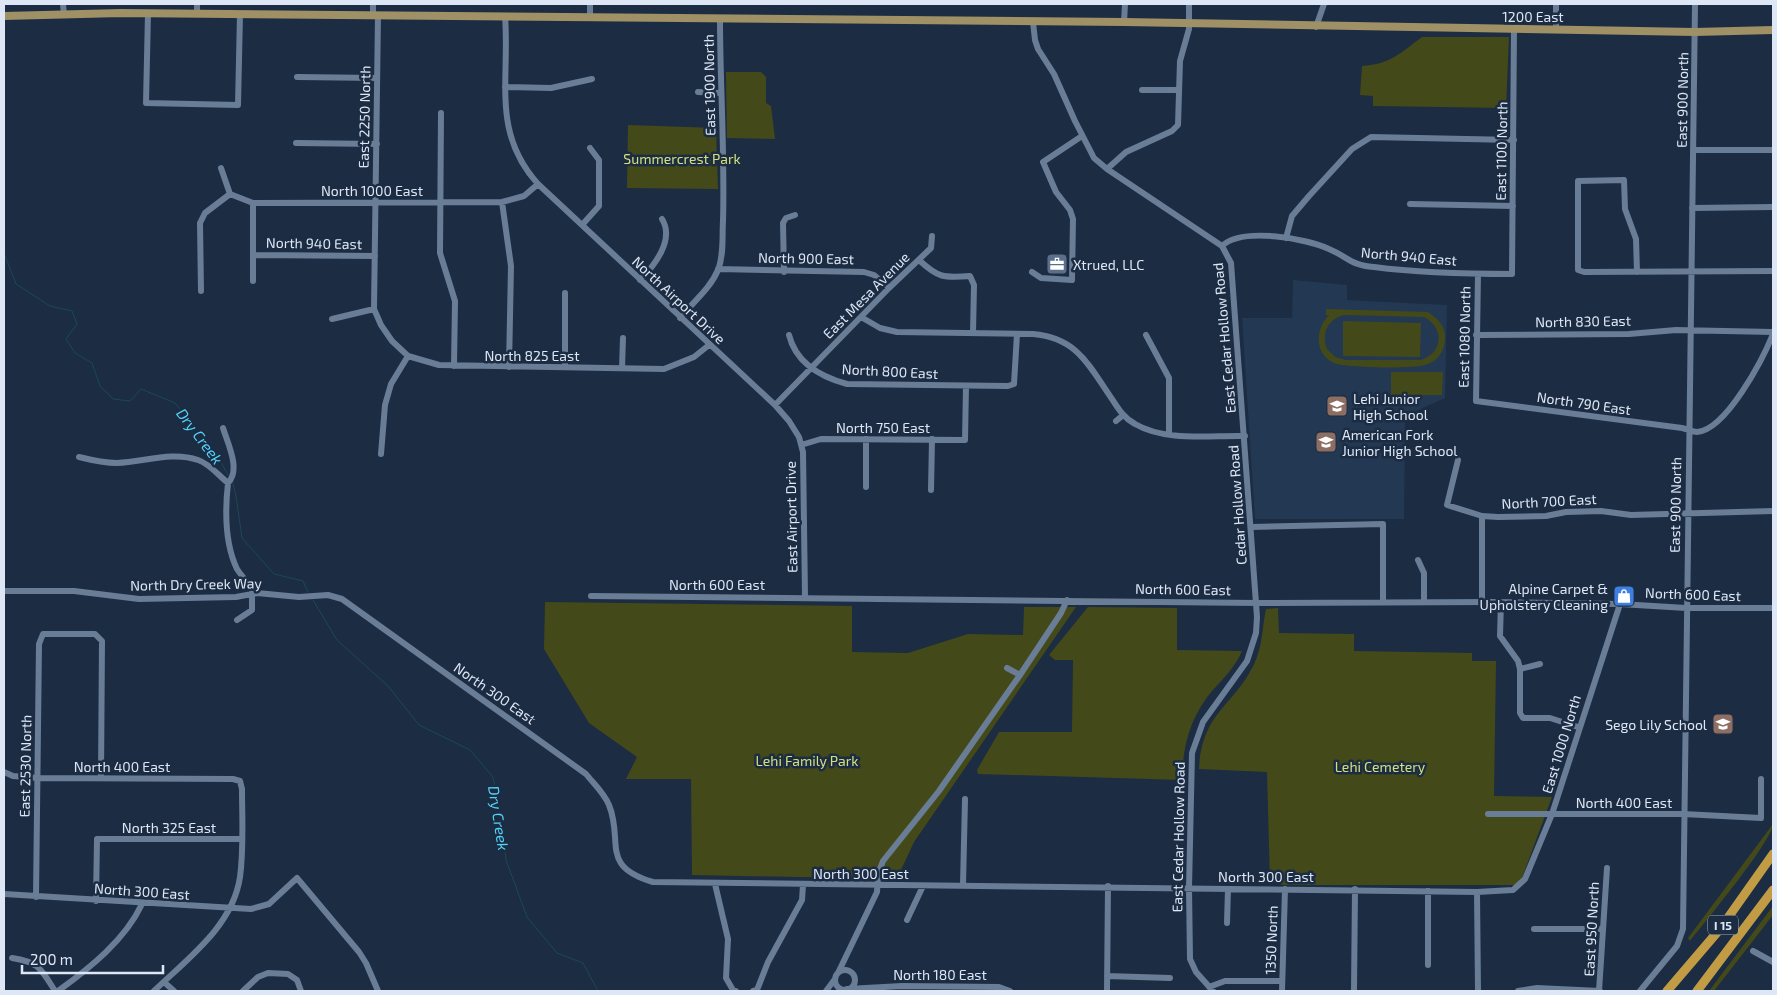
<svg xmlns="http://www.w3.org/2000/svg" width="1777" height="995" font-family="'Exo 2',sans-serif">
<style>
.built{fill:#233852}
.green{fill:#444919;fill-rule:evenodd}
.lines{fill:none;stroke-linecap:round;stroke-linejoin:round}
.stream{stroke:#1a4957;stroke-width:1}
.minor{stroke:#6a7d96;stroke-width:6}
.major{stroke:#9f9065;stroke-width:8}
.highway{stroke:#c29c44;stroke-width:9}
.labels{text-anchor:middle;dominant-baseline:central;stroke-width:5;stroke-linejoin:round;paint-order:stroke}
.shield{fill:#1c2c42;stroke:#a3afc0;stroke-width:1}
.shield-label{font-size:12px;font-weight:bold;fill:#dde7f6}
.street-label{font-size:14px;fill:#dde7f6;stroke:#1c2c42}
.park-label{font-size:14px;fill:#d3e07f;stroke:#1c2c42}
.poi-label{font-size:14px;fill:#dde7f6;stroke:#1c2c42;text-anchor:start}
.water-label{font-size:15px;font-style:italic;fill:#54d3f9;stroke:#1c2c42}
</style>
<rect width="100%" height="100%" fill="#1c2c42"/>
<path class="built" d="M1293,280L1347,285V300L1447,305L1445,398L1405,416L1404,519H1255L1242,318H1292Z"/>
<path class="green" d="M1422,37H1509L1506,108L1373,106V96L1360,95L1362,66C1391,64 1400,53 1422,37Z
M726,72H761L766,77V103L771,106L775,139L727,138Z
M628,125L716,128L718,189L627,188Z
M1326,309L1428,312C1439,319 1446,327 1445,340C1444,352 1437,362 1425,365C1415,369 1345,368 1334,363C1314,354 1315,329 1329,315H1326ZM1344,315L1424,317C1445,328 1443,353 1421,360H1346L1335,357L1327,349C1321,333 1328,319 1344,315Z
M1343,321L1421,323L1420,357L1343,356Z
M1391,372H1443L1442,395H1391Z
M545,602L852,606V652L908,653L968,634L1023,635L1024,607H1076L914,842L901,870V879L692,875L691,779H626L637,757L589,723L544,649Z
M1088,607L1177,608V650L1242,651C1235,667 1224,678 1212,691C1191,716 1181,748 1183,780L978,774L977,770L999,732H1072L1073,660H1055L1049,655Z
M1278,608L1279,633L1354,634V651L1472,653V661H1496L1494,796L1552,797L1522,878L1515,885H1284L1270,882L1267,772L1199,769C1202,711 1235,706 1255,662C1263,644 1262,627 1266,609Z
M1773,824C1773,840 1705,922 1690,941L1688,938Z
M1773,906V915L1714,991H1709Z"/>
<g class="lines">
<path class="stream" d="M4,253L16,284L50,306L72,311L77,324L66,339L75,353L92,363L100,386L113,399L130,401L141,389L175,403L213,449L229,476
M233,484L236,496L242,538L274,574L303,581L308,592
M313,600L337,640L388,686L419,725L470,750L493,777L503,827L506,860L527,917L557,953L583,963L598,991"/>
<path class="minor" d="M63,4L64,15
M1556,4V29
M148,13L146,103L238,105L240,14
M197,13V4
M373,15V4
M378,15L374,309L381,325L392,341L408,356L439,365L664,369L694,357L709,345
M505,16C510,80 491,132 538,184L775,405L789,421L799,437L803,452L805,597
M590,17V4
M1033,22L1035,40L1038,49L1054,74L1075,121L1094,158L1107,169L1222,246L1231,263L1257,617L1256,633L1247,661L1203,722L1192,753L1189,888L1190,959L1196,972L1213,991
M1124,22L1125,4
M1316,27L1324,4
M297,77L377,78
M505,87L551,88L592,79
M1142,90H1179
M698,92L720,93
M441,113L440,253L455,301L454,366
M296,143L377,144
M1693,150H1773
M221,168L230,194L253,203L502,202L524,196L538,184
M1107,169L1126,152L1172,131L1178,125L1180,61L1189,29V4
M502,202L511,266L509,367
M253,203V281
M1410,204L1513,206
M1692,208L1773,207
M582,225L599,206V160L590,148
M1286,238L1292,216L1309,196L1352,149L1371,137L1514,140
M1222,246C1242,227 1305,238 1329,249C1348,257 1350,265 1374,267C1420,273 1466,274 1512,274L1514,29
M254,255L375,256
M919,260C938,278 944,278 970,276L974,285L973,333
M718,269L864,272L874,275L889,288
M784,272L783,223L786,218L795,215
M1032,272L1041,278L1072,280L1073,219L1070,210L1056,192L1043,162L1082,136
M1637,272L1636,239L1625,209L1624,180L1578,181V270L1584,272L1773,271
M1478,274L1476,401L1682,428C1687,429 1693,432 1697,432C1726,430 1763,359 1773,334
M640,280C654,266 675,240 662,219
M201,291L200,223L205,213L230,194
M861,317L880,328L897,332L1033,334C1078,338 1089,366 1112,399C1119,410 1124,418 1135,424C1166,442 1210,435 1245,436
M680,318C693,302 710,289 718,270C724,255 722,237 723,221C725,154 720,86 720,19
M332,319L374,309
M789,335C796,363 821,377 847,384L1008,386L1014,384L1017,334
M1146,335L1169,378V434
M1476,335L1629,334L1676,330L1773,332
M565,367V293
M622,368L623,338
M775,405L889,288L931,248L932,236
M1116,421L1122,416
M223,428C228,444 241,470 228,483
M866,439V487
M801,445L821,439L965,440L966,386
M381,454L385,405L391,384L408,356
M79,457C91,460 104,463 117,463C144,462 172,451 198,460C210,464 219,476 228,483C225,510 225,544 237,569C242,577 251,586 257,593
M1458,460L1447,505L1482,516L1498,517L1546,516L1566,512L1601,511L1631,515L1773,511
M931,490L932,439
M1252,527L1383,524V602
M1418,560L1424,573V602
M4,591H74L139,599L236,597L257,593L299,597L328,595L342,599L586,774C594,784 604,793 609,805C624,842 599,866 653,882L1477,892L1513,890L1525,879L1552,814L1620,604
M591,596L1257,603L1492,602L1620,604L1686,608H1773
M1482,602V516
M1501,602L1500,636L1518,661L1520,669V713L1523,718H1550L1578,727
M237,620L252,610V593
M1007,668L1020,675L1061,613L1067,600
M1520,669L1540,664
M4,772L13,776L38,778L233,779L240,781L242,789C242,818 244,848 240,877C233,926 187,959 154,991
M1488,814H1683L1761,818V779
M715,884L728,939L726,978L733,990L736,991
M963,885L965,799
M1477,892L1478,991
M4,894L251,909L269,904L297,878L359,952L366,963L378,991
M36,897L39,644L43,634H95L102,641L101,778
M96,901L97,839H242
M907,920L923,886
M1227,923L1228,889
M1534,929H1603
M1753,951L1773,962
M12,958C39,962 41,969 55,991
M1428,965V891
M835 980a10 10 0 1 1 20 0a10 10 0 1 1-20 0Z
M838,973L877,892L878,874L883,861L939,791L1020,675
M1107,976L1170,978
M164,982L174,991
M1209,987L1225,981H1282
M847,989L902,986L999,987L1010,991
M58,991C90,968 125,940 142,904
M243,991L258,977L268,973L288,974L297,980L301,991
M753,991L757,990L768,962L802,900L803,885
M826,991L835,979
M1107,991L1108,886
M1282,991L1285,889
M1354,991L1355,889
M1518,991L1537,988L1600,991
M1599,991L1607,868
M1640,991L1677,946L1683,929L1695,4"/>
<path class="major" d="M4,16L121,13L1124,22L1695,32L1773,30"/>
<path class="highway" d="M1667,991L1720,929L1773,854
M1697,991L1773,890"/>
</g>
<defs>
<g id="office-square" transform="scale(1.125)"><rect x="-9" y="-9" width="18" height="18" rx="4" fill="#5c6f8a" stroke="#1c2c42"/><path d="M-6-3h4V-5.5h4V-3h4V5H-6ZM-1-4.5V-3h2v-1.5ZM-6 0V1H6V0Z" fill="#fff"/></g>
<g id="school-square" transform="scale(1.125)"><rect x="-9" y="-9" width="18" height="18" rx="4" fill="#8d6e63" stroke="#1c2c42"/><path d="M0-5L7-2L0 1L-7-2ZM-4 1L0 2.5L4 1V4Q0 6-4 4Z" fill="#fff"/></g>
<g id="shop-square" transform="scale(1.125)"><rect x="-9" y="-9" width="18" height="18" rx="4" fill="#3f7fe0" stroke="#1c2c42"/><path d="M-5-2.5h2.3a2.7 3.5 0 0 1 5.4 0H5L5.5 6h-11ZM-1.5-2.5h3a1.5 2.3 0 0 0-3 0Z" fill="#fff"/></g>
</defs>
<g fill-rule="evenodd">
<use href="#office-square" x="1057" y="264"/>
<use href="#school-square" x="1337" y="406"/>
<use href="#school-square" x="1326" y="442"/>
<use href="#shop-square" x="1624" y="596"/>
<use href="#school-square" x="1723" y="724"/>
</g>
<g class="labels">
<rect class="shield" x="1708" y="915.5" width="30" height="19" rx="4"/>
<g class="shield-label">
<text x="1723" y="925">I 15</text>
</g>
<g class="street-label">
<text x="1533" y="16">1200 East</text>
<text transform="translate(709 85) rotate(-91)">East 1900 North</text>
<text transform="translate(1682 100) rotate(-89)">East 900 North</text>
<text transform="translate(364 117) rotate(-89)">East 2250 North</text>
<text transform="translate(1501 151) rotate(-89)">East 1100 North</text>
<text x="372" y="190">North 1000 East</text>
<text transform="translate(314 243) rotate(1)">North 940 East</text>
<text transform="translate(1409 256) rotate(5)">North 940 East</text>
<text transform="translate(806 258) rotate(1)">North 900 East</text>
<text transform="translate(866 295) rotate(-45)">East Mesa Avenue</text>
<text transform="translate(679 300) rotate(43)">North Airport Drive</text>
<text transform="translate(1583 321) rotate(-1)">North 830 East</text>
<text transform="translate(1464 337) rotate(-89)">East 1080 North</text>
<text transform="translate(1224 338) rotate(-95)">East Cedar Hollow Road</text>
<text x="532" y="355">North 825 East</text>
<text transform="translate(890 371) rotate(3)">North 800 East</text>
<text transform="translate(1584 403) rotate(8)">North 790 East</text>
<text x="883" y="427">North 750 East</text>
<text transform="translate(1549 501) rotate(-3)">North 700 East</text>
<text transform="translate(1237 505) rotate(-94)">Cedar Hollow Road</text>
<text transform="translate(1675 505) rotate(-89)">East 900 North</text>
<text transform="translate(791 517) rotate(-91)">East Airport Drive</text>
<text transform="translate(196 584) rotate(-1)">North Dry Creek Way</text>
<text x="717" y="584">North 600 East</text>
<text transform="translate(1183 589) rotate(1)">North 600 East</text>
<text transform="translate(1693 594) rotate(2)">North 600 East</text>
<text transform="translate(495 693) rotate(35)">North 300 East</text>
<text transform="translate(1561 744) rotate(-73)">East 1000 North</text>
<text transform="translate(25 766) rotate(-89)">East 2530 North</text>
<text x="122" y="766">North 400 East</text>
<text x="1624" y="802">North 400 East</text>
<text x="169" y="827">North 325 East</text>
<text transform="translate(1178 837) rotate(-89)">East Cedar Hollow Road</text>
<text x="861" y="873">North 300 East</text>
<text x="1266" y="876">North 300 East</text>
<text transform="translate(142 891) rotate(4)">North 300 East</text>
<text transform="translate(1591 929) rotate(-87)">East 950 North</text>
<text transform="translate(1271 940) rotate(-88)">1350 North</text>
<text x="940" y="974">North 180 East</text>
</g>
<g class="park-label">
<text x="682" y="158">Summercrest Park</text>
<text x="807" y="760">Lehi Family Park</text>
<text x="1380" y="766">Lehi Cemetery</text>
</g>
<g class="poi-label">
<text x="1073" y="264">Xtrued, LLC</text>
<text x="1353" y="398">Lehi Junior<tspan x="1353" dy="16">High School</tspan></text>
<text x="1342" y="434">American Fork<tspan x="1342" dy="16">Junior High School</tspan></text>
<text x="1608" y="588" text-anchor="end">Alpine Carpet &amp;<tspan x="1608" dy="16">Upholstery Cleaning</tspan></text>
<text x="1707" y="724" text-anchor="end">Sego Lily School</text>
</g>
<g class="water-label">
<text transform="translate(200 436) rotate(53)">Dry Creek</text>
<text transform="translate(499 818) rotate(81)">Dry Creek</text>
</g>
</g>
<rect width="1777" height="995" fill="none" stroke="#dde7f6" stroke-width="10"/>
<path d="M22 965v8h141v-8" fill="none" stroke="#dde7f6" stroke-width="2.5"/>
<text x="30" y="965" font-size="15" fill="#dde7f6" stroke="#1c2c42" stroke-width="4" paint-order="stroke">200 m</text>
</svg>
